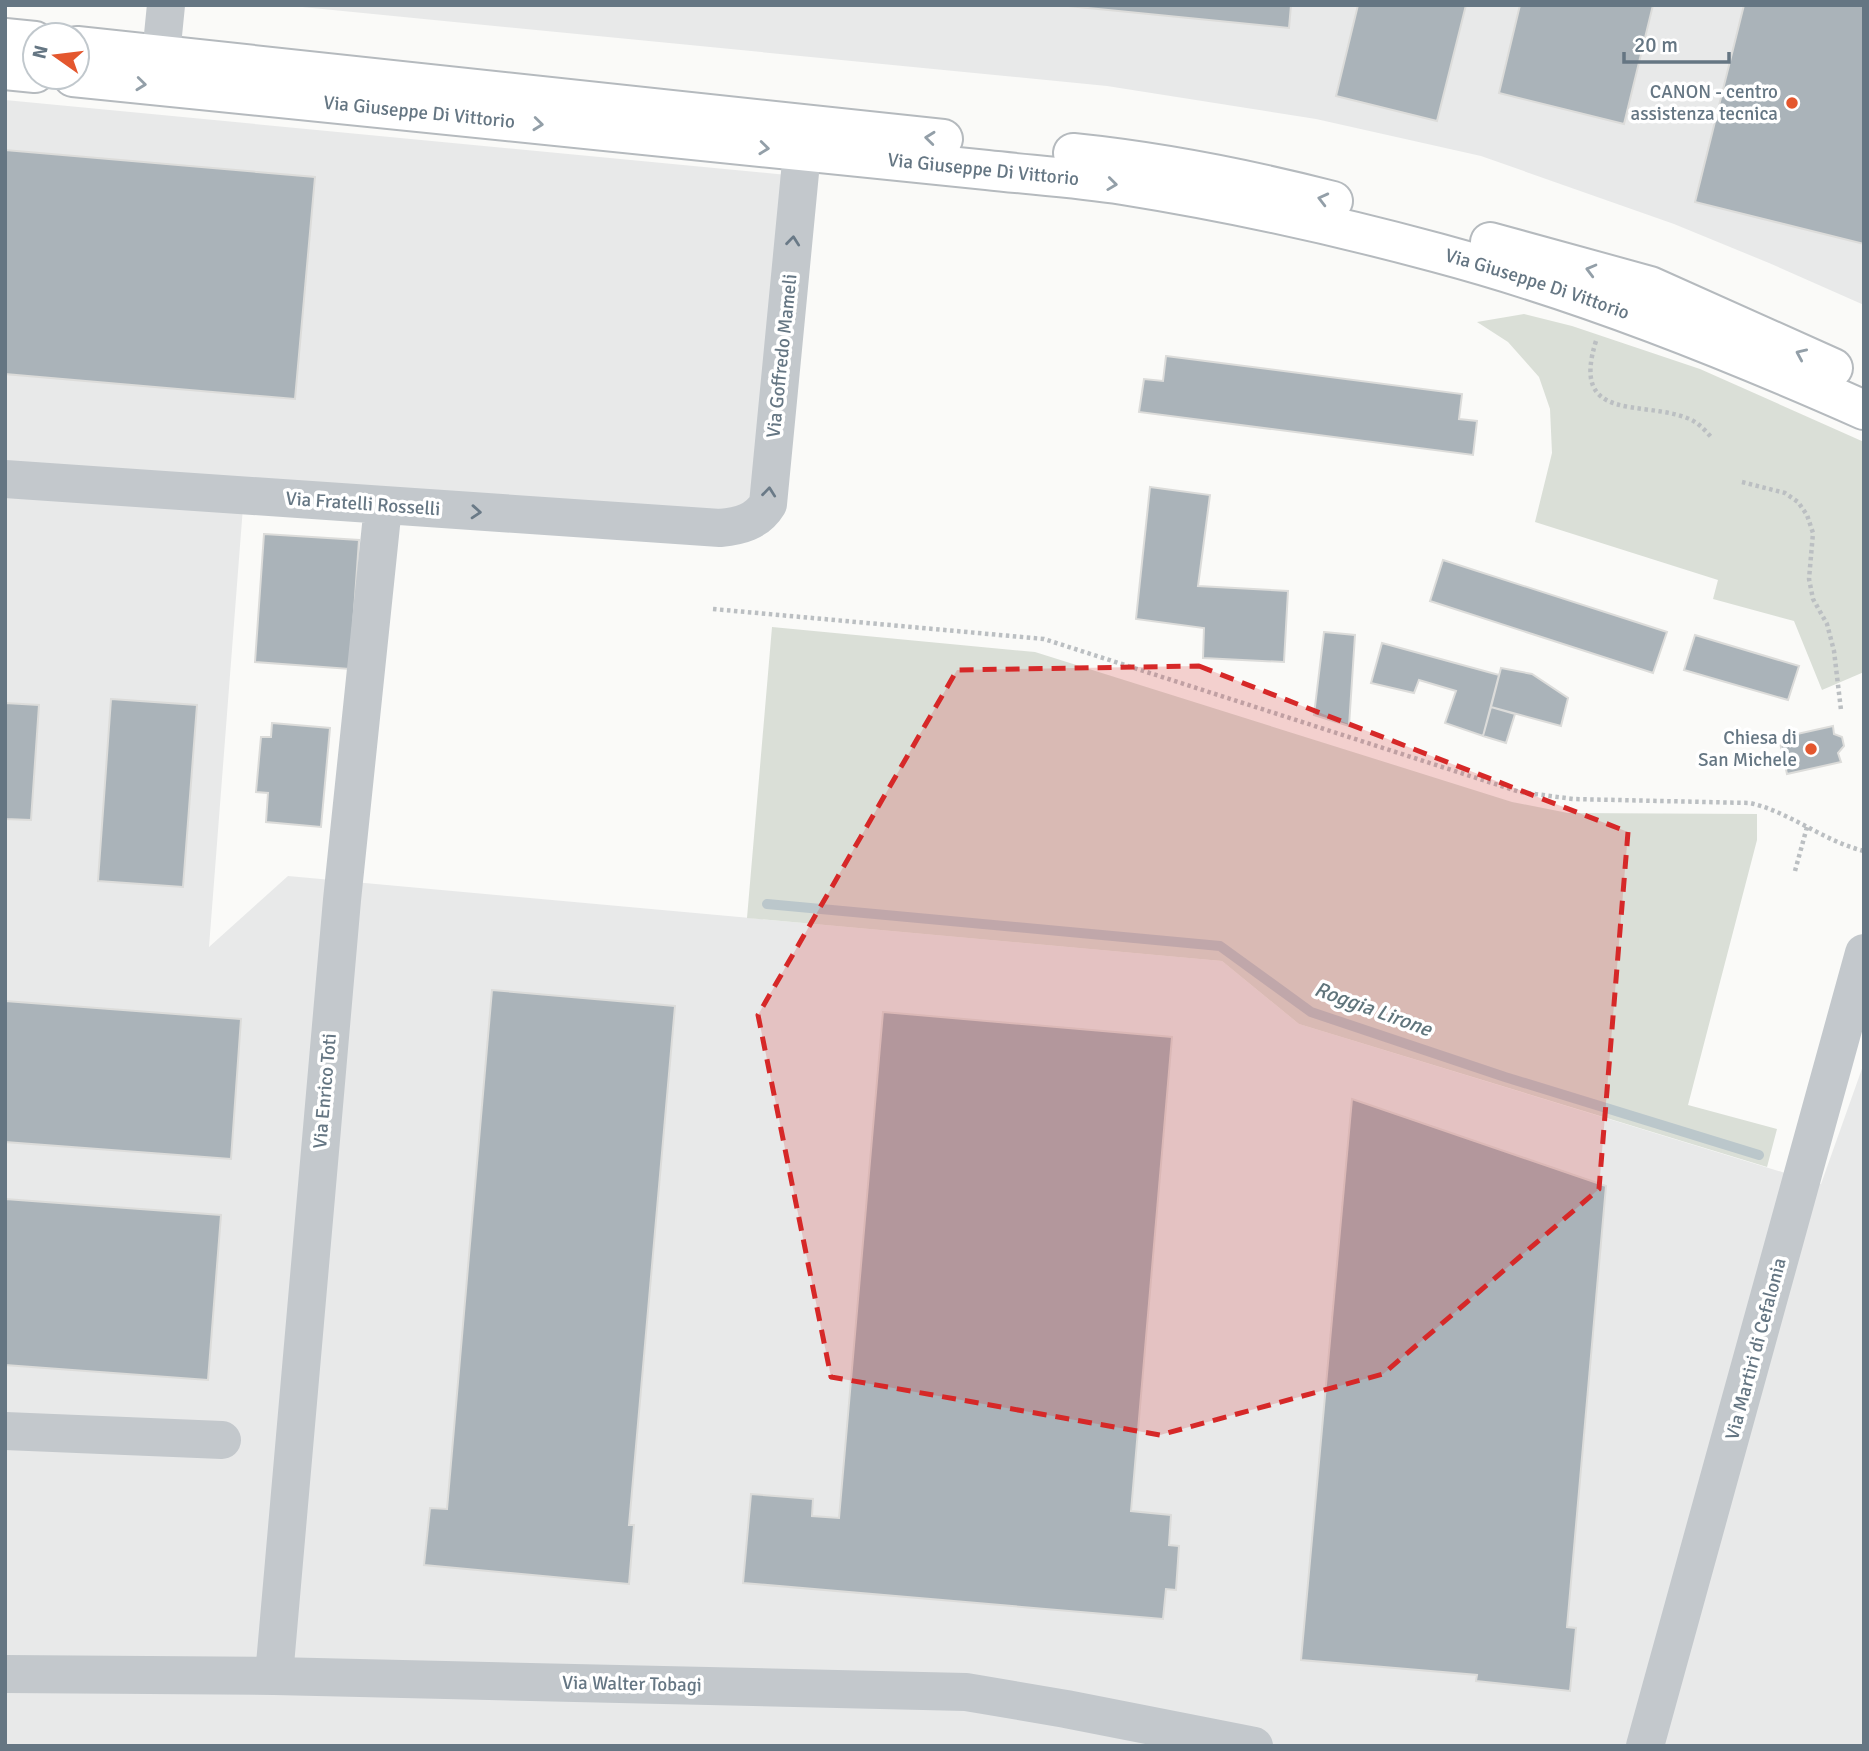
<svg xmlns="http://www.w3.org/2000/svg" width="1869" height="1751" font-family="Signika,sans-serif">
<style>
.built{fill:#e8e9e9}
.green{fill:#dadfd7}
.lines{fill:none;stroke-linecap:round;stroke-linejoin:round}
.stream{stroke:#bbc7cb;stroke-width:10}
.building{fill:#aab3b9;stroke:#dcdcda;stroke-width:2}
.major-casing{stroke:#b5babe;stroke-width:42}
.path{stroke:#bbbfc2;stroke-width:4.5;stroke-dasharray:3.5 3.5;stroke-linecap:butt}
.minor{stroke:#c3c8cc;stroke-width:38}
.major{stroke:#fff;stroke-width:38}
.oneway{stroke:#939fa8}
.oneway2{stroke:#6a7a87}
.marked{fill:#d62828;fill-opacity:0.2;stroke:#d62828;stroke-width:5;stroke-dasharray:14 9;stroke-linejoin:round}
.poi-dot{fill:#e4572e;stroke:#fff;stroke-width:2.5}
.labels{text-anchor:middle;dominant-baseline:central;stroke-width:7;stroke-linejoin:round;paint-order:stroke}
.poi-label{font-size:19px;fill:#657683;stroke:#fff;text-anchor:end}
.street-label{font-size:19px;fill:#657683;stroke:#fff}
.water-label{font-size:21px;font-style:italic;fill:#60757c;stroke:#fff}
</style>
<rect width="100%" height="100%" fill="#fafaf8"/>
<path class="built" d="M282,5H1864V305L1769,263L1674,224L1481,156L1316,119L1107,86Z
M5,100L787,175L755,498L741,513L245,481L209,947L288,876L1222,961L1299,1024L1821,1184L1864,1063V1746H5Z"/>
<path class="green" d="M1524,314L1572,326L1700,369L1864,442V672L1822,690L1794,621L1713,599L1718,580L1535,522L1552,453L1550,409L1539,377L1508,342L1477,322Z
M772,627L1035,652L1512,802L1568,813L1757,814V840L1688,1105L1777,1129L1767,1167L1299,1024L1222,961L747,918Z"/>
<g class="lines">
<path class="stream" d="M767,904L1220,946L1311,1012L1505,1077L1759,1155"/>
</g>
<path class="building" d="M1058,5H1291L1289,28Z
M1358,5H1466L1437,121L1336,96Z
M1520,5H1653L1624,124L1499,93Z
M1744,5H1864V244L1695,202Z
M5,150L315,177L295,399L5,374Z
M1166,356L1462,394L1459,419L1477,421L1473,455L1139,412L1144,379L1163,381Z
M1150,487L1210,495L1198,586L1288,591L1284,662L1203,658L1204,628L1136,619Z
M264,534L359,540L350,669L255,662Z
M1443,560L1667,632L1653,673L1430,601Z
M1324,632L1355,635L1349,726L1314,715Z
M1695,635L1799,666L1788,700L1684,670Z
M1382,643L1499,675L1483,736L1445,723L1456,691L1419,680L1414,693L1371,683Z
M1501,668L1532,674L1568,698L1561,726L1491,707Z
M111,699L197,705L183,887L98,881Z
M5,703L39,705L31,820L5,819Z
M1491,707L1515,714L1506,743L1483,736Z
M272,723L330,728L321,827L266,822L268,793L256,792L261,737H271Z
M1833,726L1834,734L1842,737L1844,746L1838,753L1841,762L1787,774L1779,738Z
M492,990L675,1006L629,1525H634L629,1584L424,1565L430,1508L447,1509Z
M5,1001L241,1019L231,1159L5,1142Z
M883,1012L1172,1037L1131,1511L1171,1515L1169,1545L1179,1546L1176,1590L1166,1589L1163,1619L743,1583L751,1494L813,1499L812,1516L839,1518Z
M1352,1099L1606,1186L1567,1627L1576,1628L1570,1691L1476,1681L1477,1675L1301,1660Z
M5,1199L221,1215L208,1380L5,1365Z"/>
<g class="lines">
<g class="major-casing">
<g id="major">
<path d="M5,38L35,41"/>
<path d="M77,46L943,139"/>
<path d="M5,70L35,73"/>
<path id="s1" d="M73,77L987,170C1032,175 1078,178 1123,185C1229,202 1335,225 1438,253C1584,292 1726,349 1864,410"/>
<path d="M1073,153C1161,162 1247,179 1333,201"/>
<path d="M1490,242L1650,286L1833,368"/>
</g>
</g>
<path class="path" d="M1596,341C1570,423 1641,400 1687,418C1698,422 1705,430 1712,438
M1742,482L1785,493L1798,502L1807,515L1813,533L1809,579L1813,599L1827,624L1834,651L1841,710
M713,609L1044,639L1520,792L1573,799L1750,803C1790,812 1823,841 1864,851
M1795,871L1807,827"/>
<path class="minor" d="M161,55L166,5
M5,479L720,528C740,526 757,522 768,504L802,152
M5,1431L222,1440
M5,1674L274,1676L966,1692L1066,1709L1254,1746
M274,1676L342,900L383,506
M1645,1746L1864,953"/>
<use href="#major" class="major"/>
</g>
<defs><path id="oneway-chevron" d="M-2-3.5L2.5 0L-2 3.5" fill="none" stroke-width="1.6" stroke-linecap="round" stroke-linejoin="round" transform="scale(1.75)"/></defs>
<g class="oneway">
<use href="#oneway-chevron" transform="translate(141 84) rotate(6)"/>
<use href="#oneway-chevron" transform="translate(538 124) rotate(6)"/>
<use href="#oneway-chevron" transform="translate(930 138) rotate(-174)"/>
<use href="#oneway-chevron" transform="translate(764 148) rotate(6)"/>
<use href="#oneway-chevron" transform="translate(1112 184) rotate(7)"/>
<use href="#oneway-chevron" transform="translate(1323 199) rotate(-166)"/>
<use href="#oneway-chevron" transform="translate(1591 270) rotate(-165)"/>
<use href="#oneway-chevron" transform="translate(1801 354) rotate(-156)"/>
</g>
<g class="oneway2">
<use href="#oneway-chevron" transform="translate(793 241) rotate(-84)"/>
<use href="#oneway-chevron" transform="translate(769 492) rotate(-84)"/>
<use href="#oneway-chevron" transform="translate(476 512) rotate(4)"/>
</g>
<path class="marked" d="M1199,666L1628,832L1599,1189L1383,1374L1160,1435L831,1377L758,1015L957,670Z"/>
<g class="poi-dot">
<circle cx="1792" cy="103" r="7"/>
<circle cx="1811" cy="749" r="7"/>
</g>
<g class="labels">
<g class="poi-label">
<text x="1778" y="92">CANON - centro<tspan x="1778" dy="22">assistenza tecnica</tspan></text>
<text x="1797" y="738">Chiesa di<tspan x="1797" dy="22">San Michele</tspan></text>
</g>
<g class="street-label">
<text stroke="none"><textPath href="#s1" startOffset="348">Via Giuseppe Di Vittorio</textPath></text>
<text stroke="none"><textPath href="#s1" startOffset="915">Via Giuseppe Di Vittorio</textPath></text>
<text stroke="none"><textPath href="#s1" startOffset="1482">Via Giuseppe Di Vittorio</textPath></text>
<text transform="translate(782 356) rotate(-84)">Via Goffredo Mameli</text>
<text transform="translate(363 504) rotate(4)">Via Fratelli Rosselli</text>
<text transform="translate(325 1091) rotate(-85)">Via Enrico Toti</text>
<text transform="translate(1756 1349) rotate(-75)">Via Martiri di Cefalonia</text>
<text transform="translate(632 1684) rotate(1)">Via Walter Tobagi</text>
</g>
<g class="water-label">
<text transform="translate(1373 1009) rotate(20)">Roggia Lirone</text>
</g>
</g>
<rect width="1869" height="1751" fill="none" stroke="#657683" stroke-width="14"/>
<g transform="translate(56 56) rotate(284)"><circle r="33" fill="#ffffff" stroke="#c1c8cd" stroke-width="2"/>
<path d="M0-5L12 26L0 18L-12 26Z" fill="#e4572e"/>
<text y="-10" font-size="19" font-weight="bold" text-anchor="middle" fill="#657683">N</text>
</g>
<path d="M1624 52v10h105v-10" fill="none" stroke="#657683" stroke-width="3.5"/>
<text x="1634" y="52" font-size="21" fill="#657683" stroke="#ffffff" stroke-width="5" paint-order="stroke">20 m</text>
</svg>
